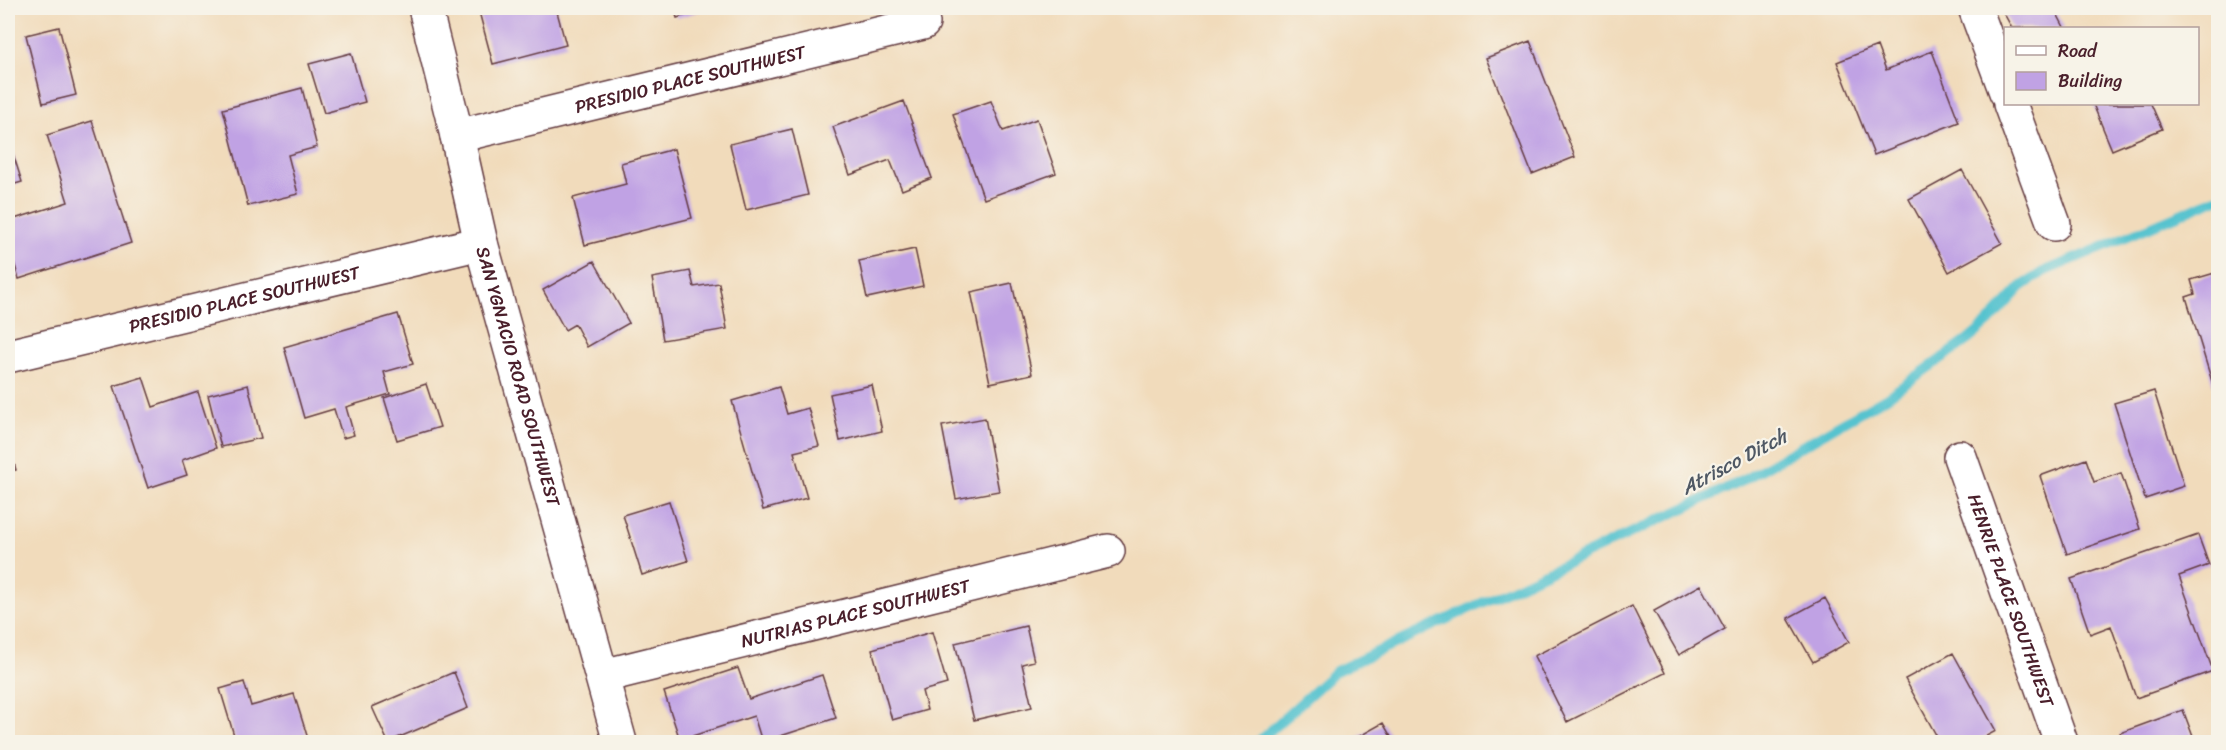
<svg xmlns="http://www.w3.org/2000/svg" width="2226" height="750" font-family="Sriracha,sans-serif">
<style>
.lines{fill:none;stroke-linecap:round;stroke-linejoin:round}
.stream{stroke:#57c3cf;stroke-width:10}
.building{fill:#c0a2e4}
.minor-casing{stroke:#633b41;stroke-width:36}
.tertiary-casing{stroke:#633b41;stroke-width:36}
.minor{stroke:#fff;stroke-width:33}
.tertiary{stroke:#fff;stroke-width:33}
.labels{text-anchor:middle;dominant-baseline:central;stroke-width:4.5;stroke-linejoin:round;paint-order:stroke}
.street-label{font-size:18px;fill:#4a1f2b;stroke:#f7f3e8}
.water-label{font-size:20px;font-style:italic;fill:#4f5864;stroke:#f7f3e8}
</style>
<rect width="100%" height="100%" fill="#f7f3e8"/>
<filter id="ink" filterUnits="userSpaceOnUse"><feTurbulence type="fractalNoise" baseFrequency=".0167" numOctaves="2"/><feDisplacementMap in="SourceGraphic" scale="12" xChannelSelector="R" yChannelSelector="G"/><feConvolveMatrix kernelMatrix="1 2 1 2 8 2 1 2 1" color-interpolation-filters="sRGB"/></filter>
<filter id="wash" filterUnits="userSpaceOnUse"><feTurbulence type="fractalNoise" baseFrequency=".008" numOctaves="4" result="noise"/><feDisplacementMap in="SourceGraphic" scale="24" xChannelSelector="R" yChannelSelector="G"/><feGaussianBlur stdDeviation="1.35" result="paint"/><feColorMatrix in="noise" values="0 0 0 0 0 0 0 0 0 0 0 0 0 0 0 0 0 1.4 0 .05"/><feComposite in="paint" operator="in"/></filter>
<g filter="url(#wash)">
<rect width="100%" height="100%" fill="#f1dbbb"/>
<g class="lines">
<path class="stream" d="M1258,742L1336,671L1740,482L1887,397L1968,340L1988,323L2021,287L2043,272L2218,198"/>
</g>
<g id="blocks">
<path class="building" d="M478,8H556L566,45L493,64Z
M674,8H709L677,18Z
M2001,8H2054L2064,27L2061,28H2012Z
M59,27L76,95L43,103L26,35Z
M1530,41L1575,157L1532,174L1486,58Z
M1877,46L1886,70L1932,51L1959,122L1874,155L1837,62Z
M351,53L365,102L324,113L309,64Z
M302,88L317,147L288,155L298,194L248,206L223,109Z
M904,101L932,178L902,190L890,160L850,175L833,127Z
M991,101L1003,131L1037,119L1056,173L984,199L953,114Z
M2093,104H2151L2162,129L2112,150Z
M92,121L131,243L19,279L8,242V212L11,220L68,202L47,135Z
M792,129L808,195L746,210L730,144Z
M8,138L22,182L8,186Z
M674,149L692,218L585,245L573,198L626,184L621,163Z
M1962,170L2002,243L1949,272L1909,199Z
M915,249L923,286L867,298L859,261Z
M594,261L629,323L587,347L575,324L565,330L543,290Z
M690,271L694,287L719,283L727,329L663,340L652,278Z
M2218,272V401L2186,297L2195,294L2191,280Z
M1012,283L1032,374L990,383L971,292Z
M398,314L413,364L384,372L390,394L346,407L354,435L343,438L334,409L304,418L284,347Z
M143,377L153,407L198,392L216,448L182,460L187,475L148,488L114,386Z
M426,384L440,427L397,440L384,398Z
M248,385L261,438L221,447L208,395Z
M872,385L882,431L840,441L830,394Z
M779,387L787,414L808,408L819,446L794,452L807,498L763,510L732,401Z
M2154,391L2184,486L2145,499L2114,403Z
M985,418L999,491L956,499L942,426Z
M8,441L16,470L8,472Z
M2086,459L2094,482L2121,473L2140,529L2067,554L2040,476Z
M669,501L688,561L642,575L623,515Z
M2198,535L2209,565L2179,576L2213,671L2136,698L2111,626L2090,634L2071,579Z
M1701,585L1725,629L1679,655L1654,611Z
M1825,598L1849,642L1813,662L1788,618Z
M1632,606L1665,673L1567,722L1534,656Z
M1026,626L1034,661L1022,664L1032,707L974,720L955,643Z
M932,632L947,684L922,691L927,710L892,720L872,649Z
M1953,653L1996,731L1975,742H1940L1905,679Z
M738,668L749,699L822,675L836,718L762,742L754,716L680,740L664,692Z
M454,672L468,708L388,742L372,707Z
M244,682L251,706L294,694L309,742H236L220,689Z
M2183,710L2195,742H2123L2120,733Z
M1383,723L1394,742H1349Z"/>
</g>
</g>
<g filter="url(#ink)">
<use href="#blocks" fill-opacity="0" stroke="#633b41" stroke-width="1.5"/>
<g class="lines">
<g class="minor-casing">
<g id="minor">
<path d="M1975,8L2006,92"/>
<path d="M2010,104L2054,224"/>
<path id="s1" d="M457,136L923,23"/>
<path id="s2" d="M8,356L481,243"/>
<path id="s3" d="M1960,457L2061,742"/>
<path id="s4" d="M603,676L1108,551"/>
</g>
</g>
<g class="tertiary-casing">
<g id="tertiary">
<path id="s5" d="M425,8L457,136L481,243L620,742"/>
</g>
</g>
<use href="#minor" class="minor"/>
<use href="#tertiary" class="tertiary"/>
</g>
</g>
<g class="labels">
<g class="street-label">
<text stroke="none"><textPath href="#s1" startOffset="240">PRESIDIO PLACE SOUTHWEST</textPath></text>
<text stroke="none"><textPath href="#s2" startOffset="243">PRESIDIO PLACE SOUTHWEST</textPath></text>
<text stroke="none"><textPath href="#s5" startOffset="380">SAN YGNACIO ROAD SOUTHWEST</textPath></text>
<text stroke="none"><textPath href="#s3" startOffset="152">HENRIE PLACE SOUTHWEST</textPath></text>
<text stroke="none"><textPath href="#s4" startOffset="260">NUTRIAS PLACE SOUTHWEST</textPath></text>
</g>
<g class="water-label">
<text transform="translate(1734 462) rotate(-28)">Atrisco Ditch</text>
</g>
</g>
<rect width="2226" height="750" fill="none" stroke="#f7f3e8" stroke-width="30"/>
<rect x="2004" y="27" width="195" height="78" fill="#f7f3e8" stroke="#b29e9c" stroke-width="1.5"/>
<rect x="2016" y="46" width="30" height="9" fill="#ffffff" stroke="#b29e9c" stroke-width="1.5"/>
<text x="2058" y="57" font-size="18" fill="#4a1f2b">Road</text>
<rect x="2016" y="72" width="30" height="18" fill="#c0a2e4" stroke="#b29e9c" stroke-width="1.5"/>
<text x="2058" y="87" font-size="18" fill="#4a1f2b">Building</text>
</svg>
